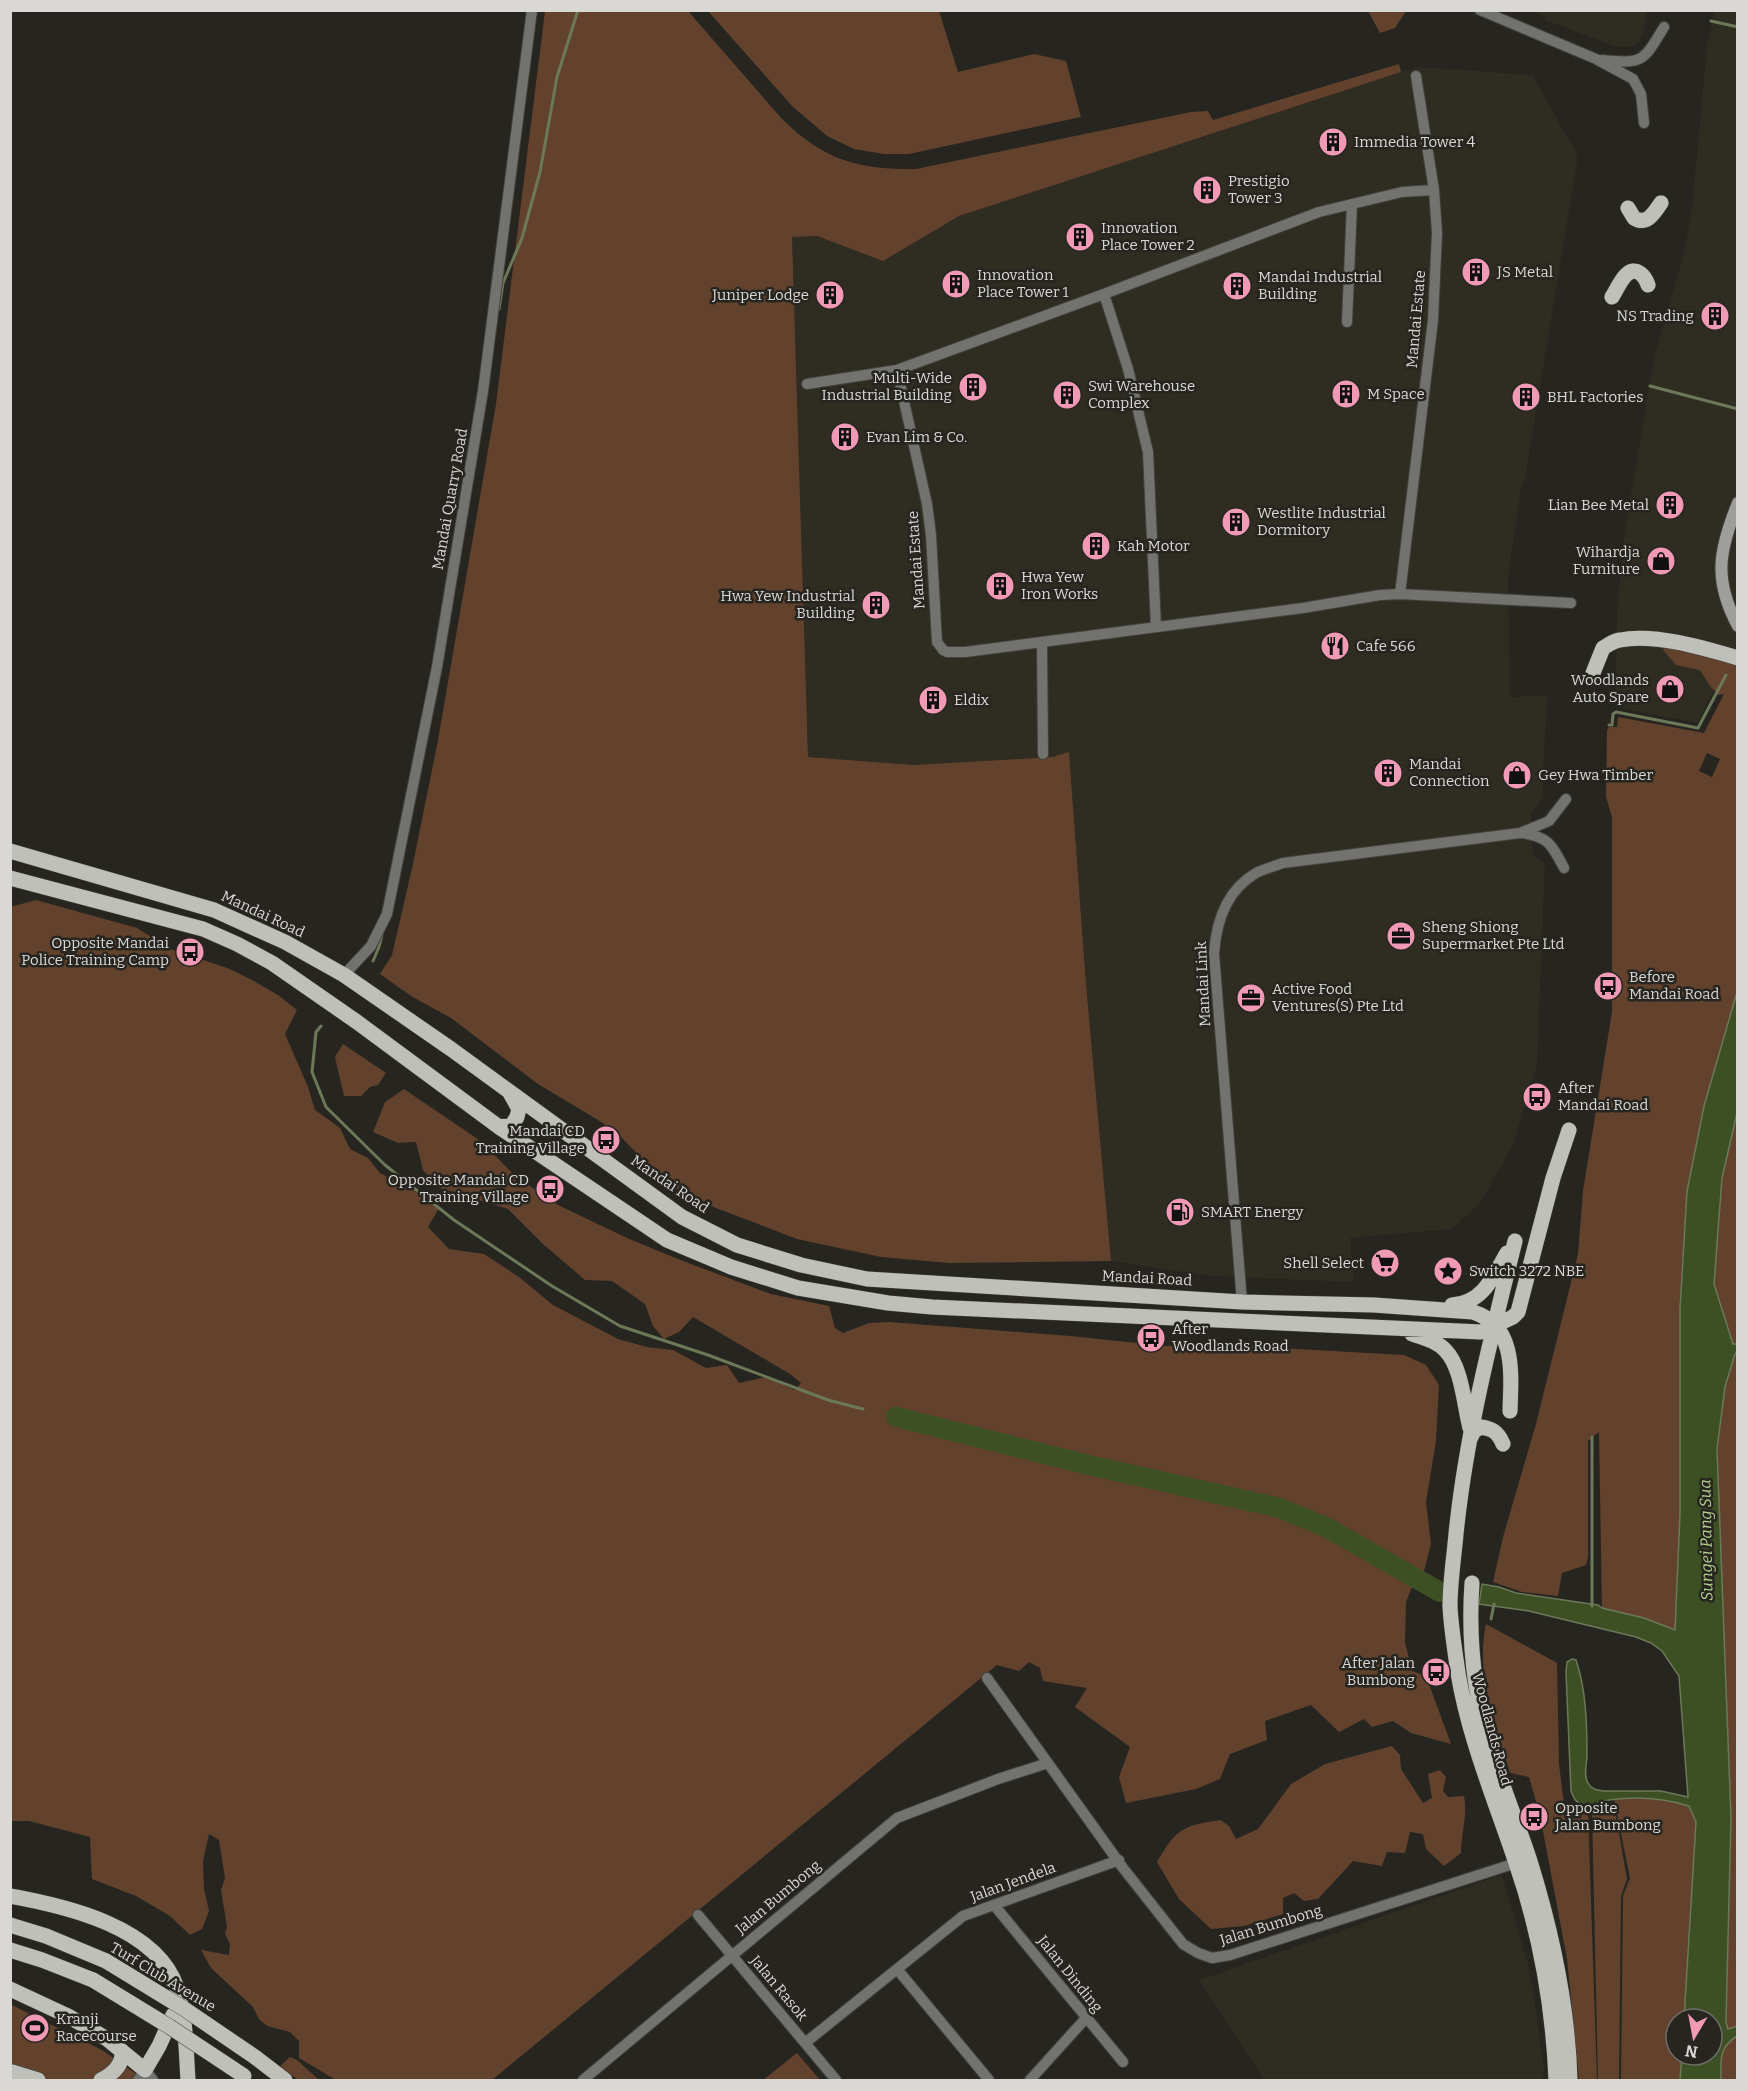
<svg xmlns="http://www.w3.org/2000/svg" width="1748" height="2091" font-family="Bitter,serif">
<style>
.built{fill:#2f2c21}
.green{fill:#62422d;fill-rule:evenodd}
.water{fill:#3d5024;stroke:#6c7959;stroke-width:1.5}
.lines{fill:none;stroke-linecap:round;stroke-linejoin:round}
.stream{stroke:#6c7959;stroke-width:3}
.river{stroke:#3d5024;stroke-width:20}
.street-casing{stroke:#43423d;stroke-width:12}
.secondary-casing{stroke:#43423d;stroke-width:14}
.primary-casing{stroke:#43423d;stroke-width:16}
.street{stroke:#72726f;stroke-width:10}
.secondary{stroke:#9e9e9a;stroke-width:12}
.primary{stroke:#c0c0ba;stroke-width:15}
.primary-bridge-casing{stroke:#43423d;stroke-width:16;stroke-linecap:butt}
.primary-bridge{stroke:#c0c0ba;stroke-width:15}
.labels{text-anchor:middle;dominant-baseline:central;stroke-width:5;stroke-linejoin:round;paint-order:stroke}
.poi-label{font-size:15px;fill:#d9d8d4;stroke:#272520;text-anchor:start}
.street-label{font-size:15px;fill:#d9d8d4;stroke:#272520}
.water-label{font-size:16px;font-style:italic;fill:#b2d28b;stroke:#272520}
</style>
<rect width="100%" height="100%" fill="#272520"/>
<path class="built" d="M1533,11H1647L1643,32L1639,42L1630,47H1617L1545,20L1546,17Z
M1715,11H1737V644L1697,723L1615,707L1616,666L1617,611L1625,530L1654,358L1684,253L1692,208L1707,45Z
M1420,67L1532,75L1578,156L1525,478L1521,489L1508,577L1510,697L1548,695L1544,749L1543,797L1531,815L1533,854L1545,864L1537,1064L1514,1142L1501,1167L1480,1202L1452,1229L1350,1238L1354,1282L1209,1276L1111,1261L1086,984L1069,753L1053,757L914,765L808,757L792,237L817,236L883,260L959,216L1401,72Z
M1502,1875L1528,1964L1533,1990L1544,2070L1543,2079L1264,2080L1199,1980Z"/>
<path class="green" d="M545,11H688L782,119C824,160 858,170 916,169L1191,112L1208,111L1213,120L1399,64L1401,72L959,216L883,261L817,236L792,237L808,757L914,765L1053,757L1069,752L1086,984L1111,1261L949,1263L881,1257L797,1239L716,1208L677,1189L655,1172L620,1136L603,1123L538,1084L451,1018L411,996L380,974L392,955L413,864L438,740L496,404Z
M708,11H939L958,72L1034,54L1066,61L1081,117L909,154H884L854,149L827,136L792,106Z
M1368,11H1406L1395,28L1380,33Z
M1665,646L1737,664L1738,992L1704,1106L1687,1191L1680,1309V1513L1675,1631L1644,1618L1602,1608L1599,1432L1588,1441V1557L1586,1565L1562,1573L1558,1596L1522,1592L1493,1582L1503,1537L1536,1424L1578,1254L1583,1191L1612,1012V817L1606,797L1607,730L1609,727H1617L1618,717L1704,733L1724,694L1719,695L1710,686L1700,670L1676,665L1663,650ZM1707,753L1720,759L1712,777L1699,771Z
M36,900L137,928L170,949L230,969L252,980L278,995L297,1010L285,1034L308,1087L315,1110L340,1128L350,1149L368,1158L380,1173L416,1192L439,1208L428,1227L449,1249L484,1254L519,1277L553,1305L618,1339L647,1347L673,1350L706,1368L727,1365L739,1383L766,1377L795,1390L801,1383L790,1374L693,1317L679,1332L664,1339L653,1326L645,1304L612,1281L585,1280L543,1244L508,1209L440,1188L423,1170L416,1142L398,1143L373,1132L385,1102L404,1089L482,1142L515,1176L558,1205L627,1238L683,1261L771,1294L829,1306L835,1328L843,1333L869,1323L889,1322L1070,1336L1166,1346L1224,1345L1404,1355L1426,1365L1439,1385L1436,1441L1426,1502L1431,1544L1423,1575L1411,1589L1406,1602L1405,1642L1412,1671L1426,1676L1451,1744L1411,1733L1393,1721L1372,1727L1364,1719L1339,1732L1311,1705L1265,1721L1267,1740L1230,1754L1220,1779L1196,1789L1126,1803L1119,1777L1130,1747L1075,1707L1087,1688L1043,1681L1040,1668L1029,1662L1019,1671L997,1665L492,2080H336L299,2058V2041L290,2032L267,2026L259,2019L253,2007L211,1968L201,1950L229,1955L230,1944L225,1934L227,1927L221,1890L225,1878L219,1840L209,1834L203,1861L204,1889L209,1911L202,1929L190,1935L170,1916L136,1896L92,1879L90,1837L29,1821H11L10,907Z
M343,1044L386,1073L378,1085L370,1087L361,1096H344L335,1057Z
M1737,1113V1344L1734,1345L1714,1284L1722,1178Z
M1737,1352V2026L1728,2030L1726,2022L1731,1818L1717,1449L1725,1387L1735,1354Z
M1486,1624L1557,1663L1559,1764L1564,1804L1588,1811L1597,2080H1579L1567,1959L1540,1815L1529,1777L1510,1773C1496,1725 1475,1674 1486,1624Z
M1392,1746L1400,1755L1401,1769L1423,1803L1432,1798L1428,1774L1440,1770L1446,1777L1443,1791L1448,1797L1464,1796C1468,1815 1461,1834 1461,1853L1444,1866L1426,1849L1423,1834L1410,1832L1405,1853L1387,1852L1382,1866L1353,1861L1318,1899L1304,1901L1294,1893L1283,1898V1914L1244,1926L1211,1929L1179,1899L1157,1862C1176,1829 1183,1825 1221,1820L1229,1826L1236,1839L1258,1829L1291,1784L1325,1764Z
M1622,1798L1661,1799L1690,1806L1696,1822L1684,2019H1676V2055H1682L1680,2080H1621L1623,1896L1630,1878L1614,1799Z
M1592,1812L1616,1816L1627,1879L1621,1896L1619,2080H1598Z
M10,2004L102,2050L145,2080H11Z
M1737,2036V2080H1721C1721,2060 1718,2048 1737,2036Z
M797,2053L820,2080H763Z
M290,2057L297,2060L319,2080H298L280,2066Z"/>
<path class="water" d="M1737,992V1113L1722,1178L1714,1284L1733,1344H1738L1737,1352L1735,1354L1725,1387L1717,1449L1731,1818L1726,2022L1728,2029L1737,2026V2036C1718,2048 1721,2060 1721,2080H1680L1682,2055H1712V2019H1684L1696,1822L1689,1806C1663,1798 1636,1796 1609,1800C1601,1801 1595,1807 1587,1806C1577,1805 1574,1799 1571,1791L1566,1672L1567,1662L1572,1659L1576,1660C1586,1689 1587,1724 1587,1755C1587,1764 1583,1775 1588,1783C1592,1790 1597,1790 1604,1791H1661L1688,1797L1679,1676L1662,1651L1651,1643L1636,1637L1529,1611L1479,1604L1482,1584L1499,1587L1516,1593L1598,1605L1602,1608L1644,1618L1675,1630L1680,1513V1309L1687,1191L1704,1106Z"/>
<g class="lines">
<path class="stream" d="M1711,21L1738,27
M499,309L503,283L522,238L540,172L557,77L578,10
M1650,386L1738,409
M1609,725H1612L1613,714L1616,712L1698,728L1726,675
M373,961L379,947L382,935
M321,1026L316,1032L312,1072L326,1107L385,1165L454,1220L552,1286L620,1326L708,1355L828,1400L863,1409
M1592,1606V1437
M1491,1619L1494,1604"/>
<path class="river" d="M896,1417L1093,1466L1280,1508L1328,1528L1440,1592"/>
<g class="street-casing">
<path id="street" d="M1480,10L1596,59L1633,79L1641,94L1644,123
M1602,60C1643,64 1643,62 1664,27
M1104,294L1128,369L1148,452L1156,627
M1347,322L1352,204
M897,370L927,504L931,535L937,642L943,650L947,652H965L1303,608L1380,595L1400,594L1571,603
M807,384L897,370L1104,294L1319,212L1402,192L1434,190
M1400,594L1433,320L1437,233L1434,190L1416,76
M1042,643L1043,754
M1521,833C1548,836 1552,845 1564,868
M344,975L371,946L387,914L437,667L483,391L532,10
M1242,1302L1214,954C1216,922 1227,890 1256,873C1264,869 1275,866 1283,863L1520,833L1549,821L1566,799
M987,1678L1123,1868L1183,1944L1198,1953L1212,1958L1230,1955L1516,1863
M994,1905L1123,2062
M698,1915L836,2080
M897,1969L989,2080
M805,2043L963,1916L1119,1860
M138,2080L145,2070L153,2080
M583,2080L897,1818L998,1779L1048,1763
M1030,2080L1086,2018"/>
</g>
<g class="secondary-casing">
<path id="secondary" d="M1738,503C1719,550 1713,580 1738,626"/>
</g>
<g class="primary-casing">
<path id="primary" d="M1628,208L1634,218C1647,226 1654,213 1661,203
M1612,297C1616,291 1620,281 1626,275C1636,265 1645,276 1648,285
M1593,673L1603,648C1608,645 1613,641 1620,640C1654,633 1704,648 1738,658
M10,851L214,910L285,942L344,975L451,1049L682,1217L737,1245L801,1265L867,1279L1242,1302L1374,1305L1473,1312C1517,1326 1511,1375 1510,1411
M10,878L203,929L237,944L272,963L357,1022L499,1127L667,1240L731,1267L798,1288L888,1303L932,1307L1481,1332L1513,1317L1518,1312L1553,1178L1569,1130
M499,1127L512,1125L517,1117L519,1109L510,1093
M1515,1241C1491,1338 1466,1435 1456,1534C1454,1557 1450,1582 1450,1606C1451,1628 1455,1651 1458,1673C1469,1739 1495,1800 1516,1863C1540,1933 1553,2007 1556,2080
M1452,1305C1483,1303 1493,1277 1507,1253
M1412,1334C1424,1338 1437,1341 1446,1351C1462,1368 1464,1405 1470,1428
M1470,1439L1474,1431L1481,1427C1493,1429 1498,1432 1503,1444
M1472,1583C1468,1640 1474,1695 1491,1749C1502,1787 1518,1824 1530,1861C1552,1932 1568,2006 1570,2080
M10,1896C66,1906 157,1927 177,1988C186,2017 186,2050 188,2080
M10,1925L46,1936L106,1961
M10,1950L42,1960L93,1980
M10,1989L68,2016L107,2039L145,2070L159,2046L173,2015
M255,2057L285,2080
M12,2072L38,2080
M101,2080C113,2074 123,2065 122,2051"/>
</g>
<use href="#street" class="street"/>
<use href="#secondary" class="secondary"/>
<use href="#primary" class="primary"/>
<g class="primary-bridge-casing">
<path id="primary-bridge" d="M106,1961L183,2008L255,2057
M93,1980L170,2027L244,2076"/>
</g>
<use href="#primary-bridge" class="primary-bridge"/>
</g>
<defs>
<g id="building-disc" transform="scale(1.5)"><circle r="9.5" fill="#f09ab6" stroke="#272520"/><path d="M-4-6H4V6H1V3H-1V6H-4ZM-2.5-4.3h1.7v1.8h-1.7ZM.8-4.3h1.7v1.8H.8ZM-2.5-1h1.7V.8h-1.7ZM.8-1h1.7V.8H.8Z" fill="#111"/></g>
<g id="shop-disc" transform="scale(1.5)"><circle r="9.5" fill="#f09ab6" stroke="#272520"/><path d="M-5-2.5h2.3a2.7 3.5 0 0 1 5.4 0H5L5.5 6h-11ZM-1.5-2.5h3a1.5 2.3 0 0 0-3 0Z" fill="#111"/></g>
<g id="restaurant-disc" transform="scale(1.5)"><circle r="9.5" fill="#f09ab6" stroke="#272520"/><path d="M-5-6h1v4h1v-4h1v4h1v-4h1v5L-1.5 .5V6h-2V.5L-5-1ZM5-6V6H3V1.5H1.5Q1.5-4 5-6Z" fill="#111"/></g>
<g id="office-disc" transform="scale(1.5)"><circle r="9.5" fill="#f09ab6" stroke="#272520"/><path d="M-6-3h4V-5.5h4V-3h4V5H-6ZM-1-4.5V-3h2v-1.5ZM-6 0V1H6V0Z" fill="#111"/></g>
<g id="bus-disc" transform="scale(1.5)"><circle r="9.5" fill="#f09ab6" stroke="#272520"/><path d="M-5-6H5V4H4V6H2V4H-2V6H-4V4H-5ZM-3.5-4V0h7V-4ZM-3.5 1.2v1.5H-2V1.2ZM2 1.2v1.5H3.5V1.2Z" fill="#111"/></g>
<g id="fuel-disc" transform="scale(1.5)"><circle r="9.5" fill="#f09ab6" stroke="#272520"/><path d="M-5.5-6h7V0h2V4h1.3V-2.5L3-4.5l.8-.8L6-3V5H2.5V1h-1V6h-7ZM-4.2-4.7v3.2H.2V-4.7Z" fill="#111"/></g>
<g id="supermarket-disc" transform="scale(1.5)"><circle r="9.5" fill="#f09ab6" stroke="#272520"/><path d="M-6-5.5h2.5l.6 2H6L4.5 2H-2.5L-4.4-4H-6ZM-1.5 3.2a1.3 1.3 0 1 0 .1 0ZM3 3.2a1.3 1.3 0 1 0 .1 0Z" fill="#111"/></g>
<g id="sight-disc" transform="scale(1.5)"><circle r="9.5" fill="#f09ab6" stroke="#272520"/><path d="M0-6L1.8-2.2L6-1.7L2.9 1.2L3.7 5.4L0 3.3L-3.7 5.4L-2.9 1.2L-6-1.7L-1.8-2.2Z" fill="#111"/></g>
<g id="stadium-disc" transform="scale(1.5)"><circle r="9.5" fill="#f09ab6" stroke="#272520"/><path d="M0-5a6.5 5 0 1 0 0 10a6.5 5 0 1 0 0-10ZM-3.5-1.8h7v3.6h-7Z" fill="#111"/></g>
</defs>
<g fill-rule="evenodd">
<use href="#building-disc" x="1333" y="142"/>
<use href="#building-disc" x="1207" y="190"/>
<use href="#building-disc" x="1080" y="237"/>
<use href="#building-disc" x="1476" y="272"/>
<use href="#building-disc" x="956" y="284"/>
<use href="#building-disc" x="1237" y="286"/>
<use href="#building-disc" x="830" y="295"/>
<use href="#building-disc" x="1715" y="316"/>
<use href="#building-disc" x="973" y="387"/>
<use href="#building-disc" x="1346" y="394"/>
<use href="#building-disc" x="1067" y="395"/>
<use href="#building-disc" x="1526" y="397"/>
<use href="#building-disc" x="845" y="437"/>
<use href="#building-disc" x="1670" y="505"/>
<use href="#building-disc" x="1236" y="522"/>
<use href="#building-disc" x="1096" y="546"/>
<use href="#shop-disc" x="1661" y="561"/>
<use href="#building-disc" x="1000" y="586"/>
<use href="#building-disc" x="876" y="605"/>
<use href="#restaurant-disc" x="1335" y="646"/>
<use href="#shop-disc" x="1670" y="689"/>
<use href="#building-disc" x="933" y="700"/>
<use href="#building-disc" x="1388" y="773"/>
<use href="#shop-disc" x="1517" y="775"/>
<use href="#office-disc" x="1401" y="936"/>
<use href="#bus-disc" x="190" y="952"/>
<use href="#bus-disc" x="1608" y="986"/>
<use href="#office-disc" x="1251" y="998"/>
<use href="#bus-disc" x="1537" y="1097"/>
<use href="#bus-disc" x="606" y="1140"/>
<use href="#bus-disc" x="550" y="1189"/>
<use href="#fuel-disc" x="1180" y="1212"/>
<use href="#supermarket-disc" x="1385" y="1263"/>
<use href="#sight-disc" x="1448" y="1271"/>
<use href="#bus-disc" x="1151" y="1338"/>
<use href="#bus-disc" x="1436" y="1672"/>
<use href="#bus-disc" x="1534" y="1817"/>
<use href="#stadium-disc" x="35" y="2028"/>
</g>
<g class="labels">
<g class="poi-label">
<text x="1354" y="142">Immedia Tower 4</text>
<text x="1228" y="181">Prestigio<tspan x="1228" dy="17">Tower 3</tspan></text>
<text x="1101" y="228">Innovation<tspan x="1101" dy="17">Place Tower 2</tspan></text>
<text x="1497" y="272">JS Metal</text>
<text x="977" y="275">Innovation<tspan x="977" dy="17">Place Tower 1</tspan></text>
<text x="1258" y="277">Mandai Industrial<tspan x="1258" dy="17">Building</tspan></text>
<text x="809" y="295" text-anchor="end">Juniper Lodge</text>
<text x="1694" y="316" text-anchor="end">NS Trading</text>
<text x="952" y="378" text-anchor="end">Multi-Wide<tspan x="952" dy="17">Industrial Building</tspan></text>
<text x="1088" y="386">Swi Warehouse<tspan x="1088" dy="17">Complex</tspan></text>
<text x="1367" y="394">M Space</text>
<text x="1547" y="397">BHL Factories</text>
<text x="866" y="437">Evan Lim &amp; Co.</text>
<text x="1649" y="505" text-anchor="end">Lian Bee Metal</text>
<text x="1257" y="513">Westlite Industrial<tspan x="1257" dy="17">Dormitory</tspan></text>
<text x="1117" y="546">Kah Motor</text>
<text x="1640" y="552" text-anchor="end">Wihardja<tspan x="1640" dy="17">Furniture</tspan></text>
<text x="1021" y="577">Hwa Yew<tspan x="1021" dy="17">Iron Works</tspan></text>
<text x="855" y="596" text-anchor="end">Hwa Yew Industrial<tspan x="855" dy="17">Building</tspan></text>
<text x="1356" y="646">Cafe 566</text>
<text x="1649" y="680" text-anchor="end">Woodlands<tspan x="1649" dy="17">Auto Spare</tspan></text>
<text x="954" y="700">Eldix</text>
<text x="1409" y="764">Mandai<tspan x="1409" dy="17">Connection</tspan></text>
<text x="1538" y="775">Gey Hwa Timber</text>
<text x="1422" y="927">Sheng Shiong<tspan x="1422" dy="17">Supermarket Pte Ltd</tspan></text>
<text x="169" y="943" text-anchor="end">Opposite Mandai<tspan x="169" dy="17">Police Training Camp</tspan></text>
<text x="1629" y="977">Before<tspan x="1629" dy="17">Mandai Road</tspan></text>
<text x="1272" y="989">Active Food<tspan x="1272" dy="17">Ventures(S) Pte Ltd</tspan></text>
<text x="1558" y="1088">After<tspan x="1558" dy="17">Mandai Road</tspan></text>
<text x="585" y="1131" text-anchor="end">Mandai CD<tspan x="585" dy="17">Training Village</tspan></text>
<text x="529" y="1180" text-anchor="end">Opposite Mandai CD<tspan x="529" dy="17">Training Village</tspan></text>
<text x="1201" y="1212">SMART Energy</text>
<text x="1364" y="1263" text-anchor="end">Shell Select</text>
<text x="1469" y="1271">Switch 3272 NBE</text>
<text x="1172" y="1329">After<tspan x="1172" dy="17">Woodlands Road</tspan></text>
<text x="1415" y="1663" text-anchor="end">After Jalan<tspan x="1415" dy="17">Bumbong</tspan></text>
<text x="1555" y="1808">Opposite<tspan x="1555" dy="17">Jalan Bumbong</tspan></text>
<text x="56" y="2019">Kranji<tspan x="56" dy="17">Racecourse</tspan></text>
</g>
<g class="street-label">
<text transform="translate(1416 319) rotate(-85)">Mandai Estate</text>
<text transform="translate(450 499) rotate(-80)">Mandai Quarry Road</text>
<text transform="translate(916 560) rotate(-94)">Mandai Estate</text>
<text transform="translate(263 914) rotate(25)">Mandai Road</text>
<text transform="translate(1203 984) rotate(-93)">Mandai Link</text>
<text transform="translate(670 1184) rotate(34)">Mandai Road</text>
<text transform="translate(1147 1278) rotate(3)">Mandai Road</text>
<text transform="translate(1492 1729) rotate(75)">Woodlands Road</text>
<text transform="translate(1013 1882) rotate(-20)">Jalan Jendela</text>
<text transform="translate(778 1897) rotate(-40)">Jalan Bumbong</text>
<text transform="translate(1271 1925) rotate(-17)">Jalan Bumbong</text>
<text transform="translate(1070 1974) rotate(51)">Jalan Dinding</text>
<text transform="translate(163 1977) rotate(31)">Turf Club Avenue</text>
<text transform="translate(779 1988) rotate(50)">Jalan Rasok</text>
</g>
<g class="water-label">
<text transform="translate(1706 1540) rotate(-91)">Sungei Pang Sua</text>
</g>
</g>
<rect width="1748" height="2091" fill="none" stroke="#d9d8d4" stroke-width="24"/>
<g transform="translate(1694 2037) rotate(190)"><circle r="28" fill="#272520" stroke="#6e6d68" stroke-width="1.5"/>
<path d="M0-4.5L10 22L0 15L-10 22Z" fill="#f09ab6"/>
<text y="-9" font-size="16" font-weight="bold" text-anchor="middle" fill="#d9d8d4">N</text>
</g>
</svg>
